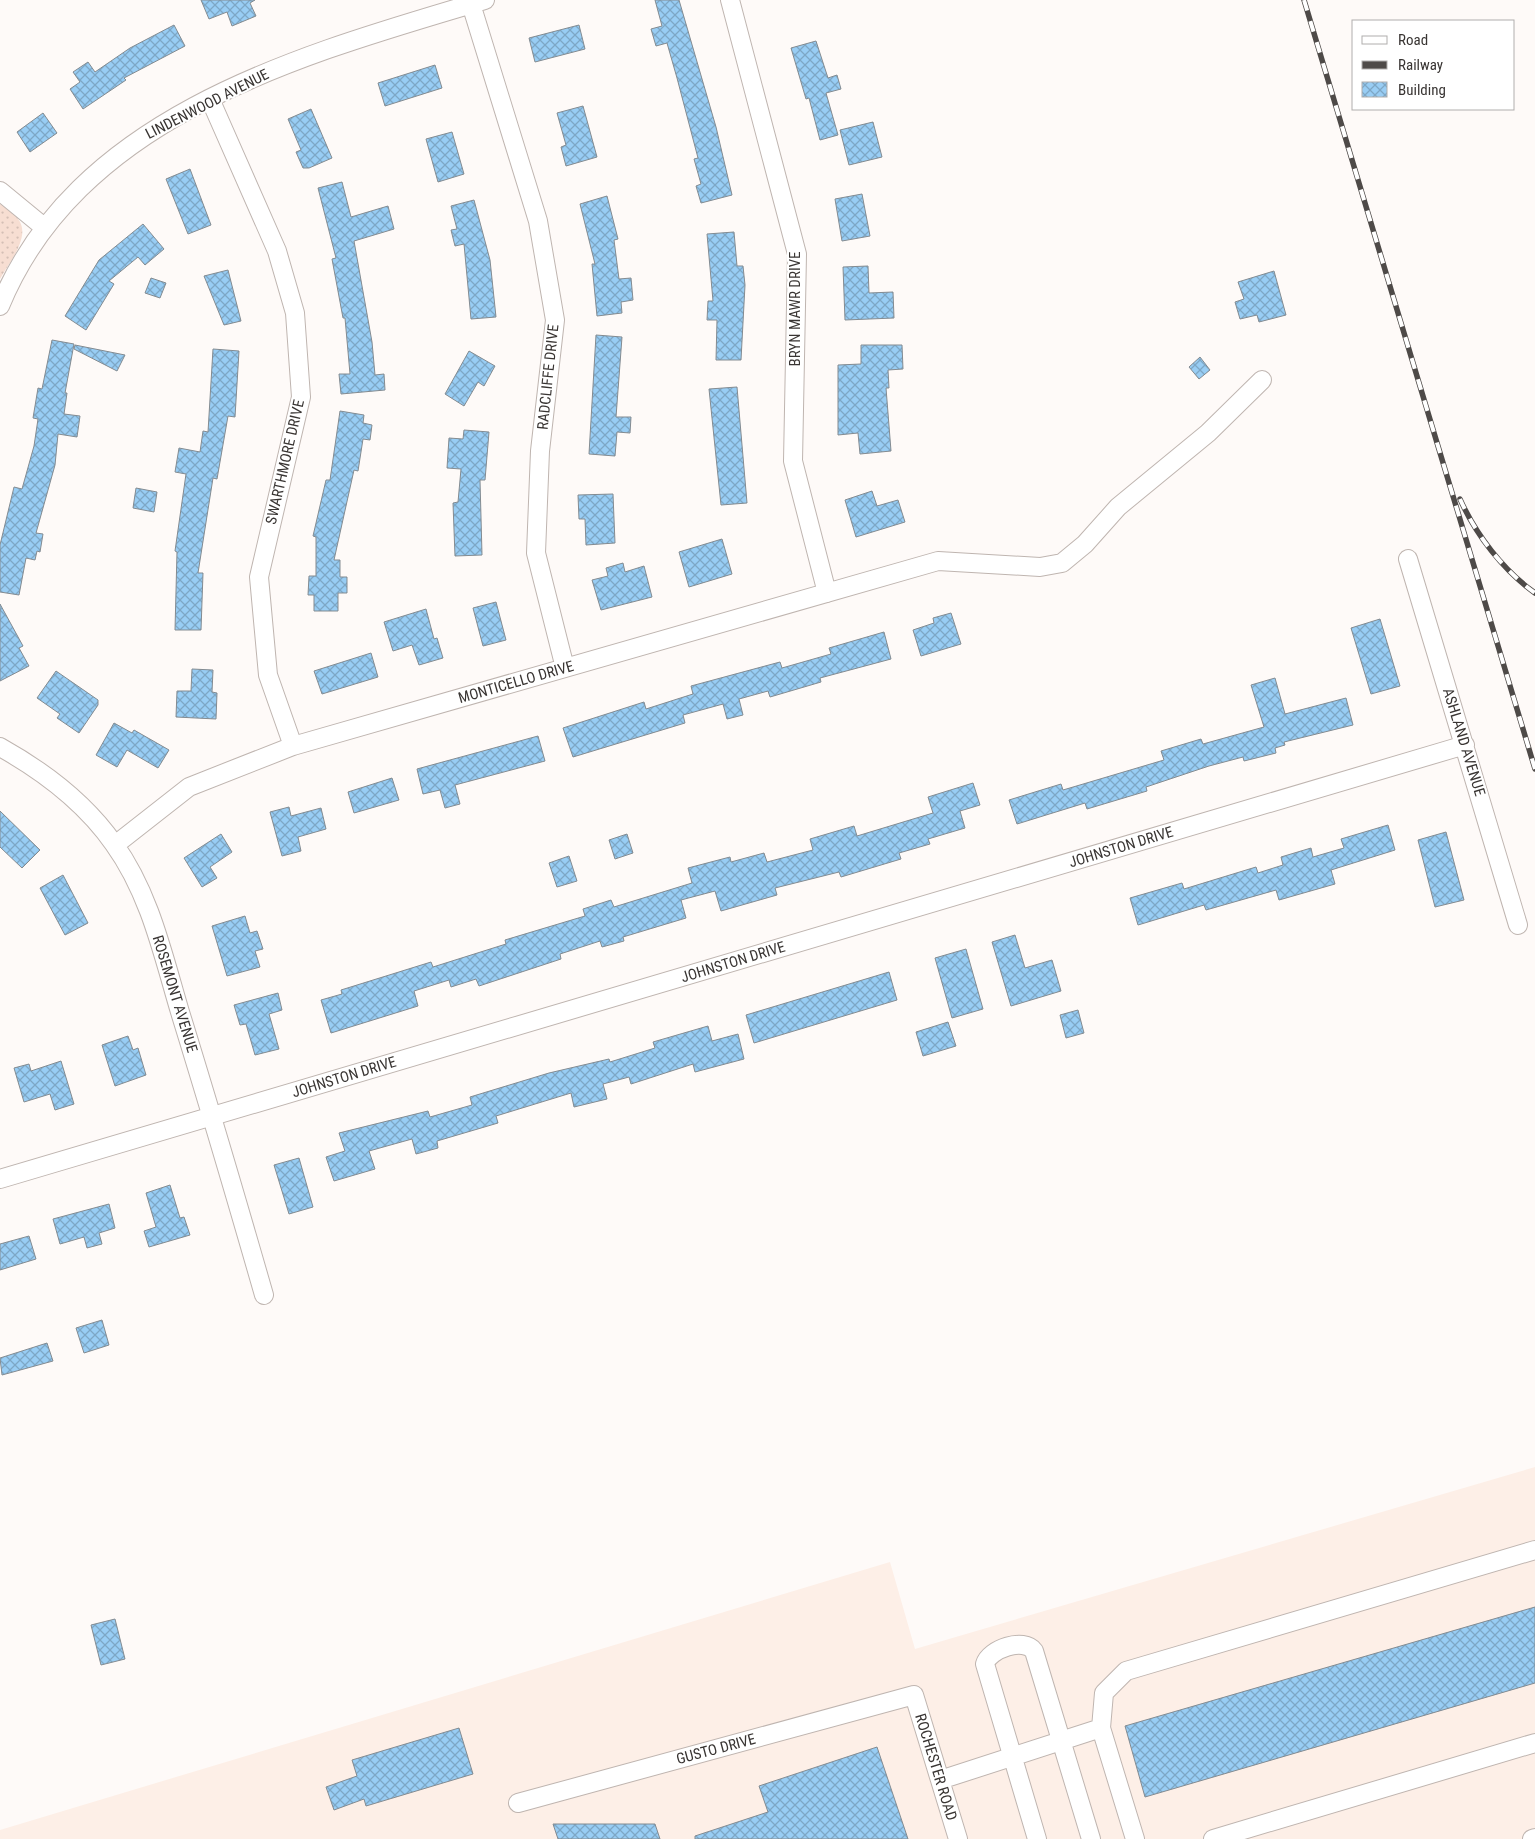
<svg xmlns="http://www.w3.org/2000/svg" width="1535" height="1839" font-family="'Roboto Condensed',sans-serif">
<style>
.built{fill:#fdefe7}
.park{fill:url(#park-dots)}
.building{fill:url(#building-cross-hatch);stroke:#838b91}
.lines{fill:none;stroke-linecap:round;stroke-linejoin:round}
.minor-casing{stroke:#bfb5b0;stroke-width:20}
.minor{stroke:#fff;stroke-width:18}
.rail-casing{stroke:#4e4a48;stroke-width:5.5}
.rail{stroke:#fff;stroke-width:4;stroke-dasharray:11;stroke-linecap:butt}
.labels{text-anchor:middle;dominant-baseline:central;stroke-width:4;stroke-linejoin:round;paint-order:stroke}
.street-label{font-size:15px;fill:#393533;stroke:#fff}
</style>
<defs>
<pattern id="park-dots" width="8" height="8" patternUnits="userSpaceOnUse" patternTransform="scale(1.25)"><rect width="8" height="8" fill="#f7ded2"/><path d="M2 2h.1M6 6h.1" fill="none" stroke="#d4bfb5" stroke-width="1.8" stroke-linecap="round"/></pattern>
<pattern id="building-cross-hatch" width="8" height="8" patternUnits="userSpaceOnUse" patternTransform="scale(1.25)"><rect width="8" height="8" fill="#98cdf4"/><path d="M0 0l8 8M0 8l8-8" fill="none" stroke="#7da7c6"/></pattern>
</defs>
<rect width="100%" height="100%" fill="#fefaf8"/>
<path class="built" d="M1535,1467V1839H0V1830L890,1562L915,1649Z"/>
<path class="park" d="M0,204C6,208 14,213 18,219C32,236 8,264 0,279Z"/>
<path class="building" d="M201,0H255L250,3L256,16L232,26L227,12L209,19Z
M655,0H679L716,127L732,195L701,203L696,186L701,184L694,159L698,158L677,78L667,43L656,46L651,29L662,26Z
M174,25L185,46L124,78L126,80L83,109L70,89L80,82L73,72L88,62L95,72L130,48Z
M579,25L585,49L535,62L529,38Z
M816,41L828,78L837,75L841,89L826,93L838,135L820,140L809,98L806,99L791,48Z
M435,65L442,88L385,106L378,83Z
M583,106L597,157L566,166L561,147L566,145L557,113Z
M311,109L332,158L309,168H303L296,152L301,150L288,119Z
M43,113L57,133L30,152L17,132Z
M873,122L882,157L849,165L840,130Z
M452,132L464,174L438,182L426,139Z
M190,169L211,225L188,234L166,179Z
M342,182L351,217L388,206L394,229L354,241L372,342L375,375L384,374L385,390L341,394L339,374H350L345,318H343L332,259L336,258L318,188Z
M862,194L870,236L842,241L835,199Z
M607,196L618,239L614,240L619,279L631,278L633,300L621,302L622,313L597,316L592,264H595L580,204Z
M474,200L490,260L496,317L471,319L464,244L455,246L451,230L457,229L451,206Z
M143,224L164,249L145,265L138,257L109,281L114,284L86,330L65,316L99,260Z
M734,232L737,266H743L745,285L741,360H716L717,320H707L708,301H713L707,234Z
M868,266L869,293L893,292L894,318L845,320L843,267Z
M228,270L241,321L224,325L204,276Z
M1274,271L1286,315L1259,322L1257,315L1240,319L1235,302L1244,299L1238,282Z
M151,278L166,283L160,298L145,293Z
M596,335L622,337L616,417H631L630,433L617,432L615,456L589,454Z
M52,340L74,344L65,393H67L64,414L80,416L77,437L58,434L55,465L36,533L43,534L40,552L37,551L35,560L26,558L19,595L0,592V545L14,487L22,489L34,446L38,419L33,418L38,388L42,389Z
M75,345L125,355L117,371L74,349Z
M861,345H902L903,369L888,370L889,388H886L891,451L860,454L858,433L838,435V365L861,364Z
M213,349L239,351L235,417L228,416L217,479L213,478L198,573H203L201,630H175L177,552L175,551L186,474L175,472L179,448L200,452L203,431L208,432Z
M469,351L495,366L484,386L478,382L464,406L445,394Z
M1200,357L1210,370L1199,379L1189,367Z
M737,387L747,503L721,505L709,389Z
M340,411L364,415L363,423L372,425L370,440L363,439L358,471L354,470L334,560H340V577H347V593H338V611H314V595H308L309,576H316V537L313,536L326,480H330Z
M464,430L489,432L485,480H480L482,555L455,556L453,503L458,502L461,469L447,468L449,438L463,439Z
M136,488L157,492L154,512L133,508Z
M872,491L877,506L898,500L905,522L856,537L845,500Z
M613,494L615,543L586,545L585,519H579L578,495Z
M722,539L732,574L689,587L679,552Z
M623,563L625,572L644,566L652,597L601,610L592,580L608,576L606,568Z
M496,602L506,640L483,646L473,608Z
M0,604L23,646L19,648L29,666L0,681Z
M426,609L434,639L437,638L443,658L419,665L412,645L393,651L384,622Z
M951,613L961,644L921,656L913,630L934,623L933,618Z
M1380,619L1400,686L1371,694L1351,628Z
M884,632L891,659L820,678L821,682L770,697L768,691L739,699L743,715L727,719L723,704L683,715L685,723L573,757L563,728L644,702L646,709L693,694L691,686L780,662L782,668L831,654L829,648Z
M371,653L378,677L322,694L314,671Z
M192,669L213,670L212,692L217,693L216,719L176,717L177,691H191Z
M56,671L98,700V705L79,733L57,718L60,714L37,698Z
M1275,678L1285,714L1346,698L1353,725L1284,742L1285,745L1275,748L1276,753L1244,761L1243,757L1209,766L1146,787L1147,791L1087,809L1085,803L1017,824L1009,800L1061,784L1063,790L1164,760L1161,751L1201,739L1203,744L1264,727L1251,685Z
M114,723L132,733L134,730L169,750L158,768L127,750L117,767L96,755Z
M538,736L545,761L455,785L460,804L445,808L440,790L423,794L417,769Z
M392,778L399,800L354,813L348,792Z
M973,783L980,805L960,811L965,828L928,839L930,844L899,853L901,859L841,877L839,872L775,888L777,895L721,911L715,891L681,900L686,918L623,937L624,941L602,947L600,941L560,954L561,959L479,986L476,979L451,987L449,980L414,991L418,1006L331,1033L321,1000L342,994L341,990L431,962L433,967L506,944L505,940L585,916L583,909L611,900L614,907L692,883L688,868L730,857L731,862L764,853L767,862L813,850L810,839L854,826L857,836L933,813L928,797Z
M289,807L291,816L321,808L326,829L298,837L301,851L282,856L270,812Z
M0,811L40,850L22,868L0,847Z
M1388,825L1395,850L1331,870L1335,884L1279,900L1276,890L1206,910L1204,905L1138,925L1130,898L1182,883L1184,889L1256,867L1258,873L1283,865L1281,857L1311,848L1313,857L1344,848L1341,839Z
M1446,832L1464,900L1435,907L1418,840Z
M221,834L232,852L210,867L217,878L202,887L184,858Z
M627,834L633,853L615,859L609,840Z
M569,856L577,881L557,887L549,863Z
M63,875L88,923L65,935L40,888Z
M245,916L250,933L257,931L263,949L255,951L260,967L227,976L212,926Z
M1015,935L1025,968L1052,960L1061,991L1011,1006L992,942Z
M966,949L983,1009L952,1018L935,958Z
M889,972L897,1000L754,1043L746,1015Z
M278,993L282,1010L269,1014L279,1049L255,1055L246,1024L240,1025L234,1005Z
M1078,1010L1084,1033L1066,1038L1060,1015Z
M948,1022L956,1046L923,1056L916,1032Z
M708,1026L712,1041L738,1034L744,1059L695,1072L693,1064L631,1084L629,1077L603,1084L607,1099L574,1107L571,1093L496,1116L498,1123L437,1141L438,1148L416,1154L412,1139L369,1151L375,1169L334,1181L326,1157L345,1151L339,1133L428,1111L430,1117L472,1105L470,1097L549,1073L609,1059L610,1062L655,1048L653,1042Z
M128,1036L133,1050L138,1048L146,1075L115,1086L102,1045Z
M61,1061L74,1104L55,1110L50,1094L24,1102L14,1068L29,1064L31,1071Z
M299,1158L313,1207L289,1214L274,1165Z
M170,1185L180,1218L184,1217L190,1235L149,1247L144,1231L156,1227L146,1193Z
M109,1204L115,1228L99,1233L102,1244L87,1248L84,1237L60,1244L53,1219Z
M29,1236L36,1259L0,1270V1244Z
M102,1320L109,1345L84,1353L76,1328Z
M47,1343L53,1361L2,1375L0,1358Z
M1535,1607V1683L1145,1797L1125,1726Z
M115,1619L125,1659L101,1665L91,1625Z
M459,1728L473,1774L366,1806L364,1799L334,1810L326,1787L357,1776L352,1760Z
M877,1747L908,1839H695V1836L768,1812L759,1786Z
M553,1824H655L660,1839H558Z"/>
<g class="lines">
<g class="minor-casing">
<path id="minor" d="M730,0L797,254L793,461L827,593
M471,4L538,221L555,320L540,451L536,553L565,668
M210,99L277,251L295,313L301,397L259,577L268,675L293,746
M0,191L45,228
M0,306C79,114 304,54 485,0
M1408,559L1518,925
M0,747C43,771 86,804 114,844C150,894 163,955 180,1012C209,1106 237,1201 264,1295
M115,845L189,787L293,746L938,561L1040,567L1062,563L1085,544L1118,507L1208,433L1262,380
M0,1179L1465,745
M940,1780L1101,1728
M518,1803L914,1695L958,1839
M1037,1839L985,1664C989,1649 1024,1637 1034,1651L1091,1839
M1135,1839L1101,1728L1104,1693L1126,1671L1535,1550
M1213,1839L1535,1743
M1532,1839L1535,1838"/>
</g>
<use href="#minor" class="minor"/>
<g class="rail-casing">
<path id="rail" d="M1304,0L1535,769
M1460,499C1476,535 1503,570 1535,593"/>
</g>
<use href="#rail" class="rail"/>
</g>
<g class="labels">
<g class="street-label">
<text transform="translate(207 104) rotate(-27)">LINDENWOOD AVENUE</text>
<text transform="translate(795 309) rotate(-90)">BRYN MAWR DRIVE</text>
<text transform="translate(548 377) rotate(-84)">RADCLIFFE DRIVE</text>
<text transform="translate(285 462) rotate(-77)">SWARTHMORE DRIVE</text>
<text transform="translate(516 682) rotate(-16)">MONTICELLO DRIVE</text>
<text transform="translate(1464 742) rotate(73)">ASHLAND AVENUE</text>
<text transform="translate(1121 847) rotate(-17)">JOHNSTON DRIVE</text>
<text transform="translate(733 962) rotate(-17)">JOHNSTON DRIVE</text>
<text transform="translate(175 994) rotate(73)">ROSEMONT AVENUE</text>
<text transform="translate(344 1077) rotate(-17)">JOHNSTON DRIVE</text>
<text transform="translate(716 1749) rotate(-15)">GUSTO DRIVE</text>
<text transform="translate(936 1767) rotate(73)">ROCHESTER ROAD</text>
</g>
</g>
<rect x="1352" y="20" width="162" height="90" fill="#ffffff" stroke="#b0aead"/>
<rect x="1362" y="36" width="25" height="8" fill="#ffffff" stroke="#b0aead"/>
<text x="1398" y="45" font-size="15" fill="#393533">Road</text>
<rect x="1362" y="61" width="25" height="8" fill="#4e4a48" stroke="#b0aead"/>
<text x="1398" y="70" font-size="15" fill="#393533">Railway</text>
<rect x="1362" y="82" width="25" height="15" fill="url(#building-cross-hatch)" stroke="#b0aead"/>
<text x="1398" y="95" font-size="15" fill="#393533">Building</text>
</svg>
